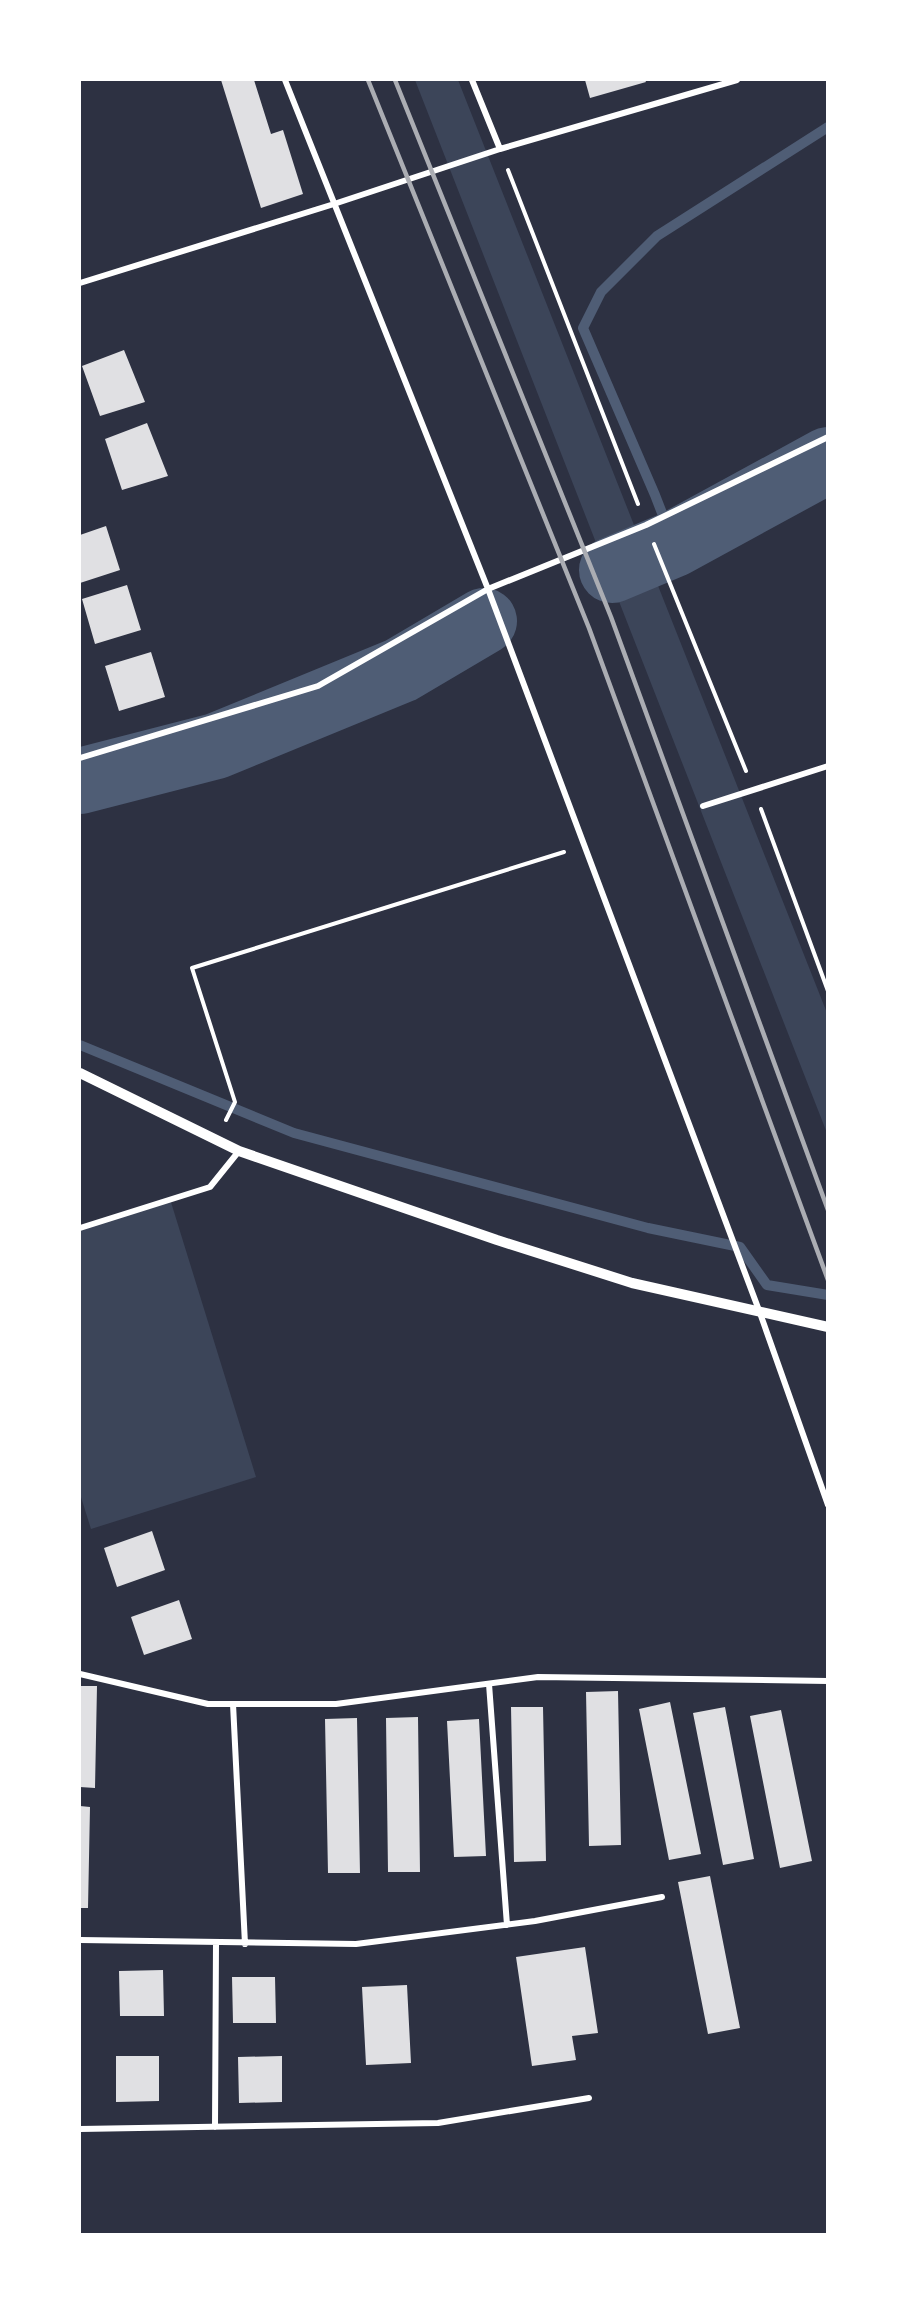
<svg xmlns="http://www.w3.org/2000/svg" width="907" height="2314" font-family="'Varela Round',sans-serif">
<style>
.green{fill:#3c4559}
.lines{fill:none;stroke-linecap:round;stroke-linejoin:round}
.stream{stroke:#4f5d75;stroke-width:10}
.river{stroke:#4f5d75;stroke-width:66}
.building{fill:#e0e0e3}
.path{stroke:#fff;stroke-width:4}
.minor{stroke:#fff;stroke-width:6}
.tertiary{stroke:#fff;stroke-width:10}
.rail{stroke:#abadb3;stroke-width:4.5}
</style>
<rect width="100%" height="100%" fill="#2d3142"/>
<path class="green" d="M415,80H458L827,1013V1133Z
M170,1199L256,1477L91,1529L80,1494V1228Z"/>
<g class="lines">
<path class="stream" d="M674,544L655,495L583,328L601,292L657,236L828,127
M80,1045L294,1133L648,1228L740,1247L767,1285L828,1295"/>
<path class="river" d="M612,570L674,544L828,460
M80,781L216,746L401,670L484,621"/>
</g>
<path class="building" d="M221,80H254L271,134L283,130L303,194L261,208Z
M585,80H645L646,82L590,98Z
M124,350L145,402L100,416L82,366Z
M147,423L168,476L122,490L105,439Z
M106,526L120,570L80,583V535Z
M127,585L141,630L95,644L82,599Z
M151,652L165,697L119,711L105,666Z
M152,1531L165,1570L117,1587L104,1548Z
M179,1600L192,1639L144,1655L131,1617Z
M80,1686H97L95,1788L80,1787Z
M618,1691L621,1845L589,1846L586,1692Z
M670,1702L701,1854L669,1860L639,1709Z
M511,1707H543L546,1861L514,1862Z
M725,1707L754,1859L723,1865L693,1713Z
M781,1710L812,1861L780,1868L750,1716Z
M418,1717L420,1872H388L386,1718Z
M357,1718L360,1873H328L325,1719Z
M479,1719L486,1856L454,1857L447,1721Z
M80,1806L90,1807L88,1908H80Z
M710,1876L740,2028L708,2034L678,1882Z
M585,1947L598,2033L572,2036L576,2060L532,2066L516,1957Z
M163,1970L164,2016H120L119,1971Z
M232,1977H275L276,2023H233Z
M407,1985L411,2063L366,2065L362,1987Z
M116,2056H159V2101L116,2102Z
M282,2056V2102L239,2103L238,2057Z"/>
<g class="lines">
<path class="path" d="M508,170L638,504
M654,544L746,771
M761,809L828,991
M226,1120L235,1102L192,968L564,852"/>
<path class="minor" d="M285,80L488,589L760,1313L828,1505
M472,80L500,149
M80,283L334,204L500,149L737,80
M80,758L318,686L488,589L646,525L828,437
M703,806L828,766
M80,1228L210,1187L239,1151
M80,1674L208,1704H336L538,1677L828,1681
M489,1684L507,1925
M233,1704L245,1944
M80,1940L356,1944L535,1921L662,1897
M215,2127L216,1943
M80,2129L438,2123L589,2098"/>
<path class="tertiary" d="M80,1073L239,1151L497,1240L632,1283L828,1327"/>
<path class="rail" d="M368,80L589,628L828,1280
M395,80L611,617L828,1210"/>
</g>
<rect width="907" height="2314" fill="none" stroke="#ffffff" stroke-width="162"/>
</svg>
